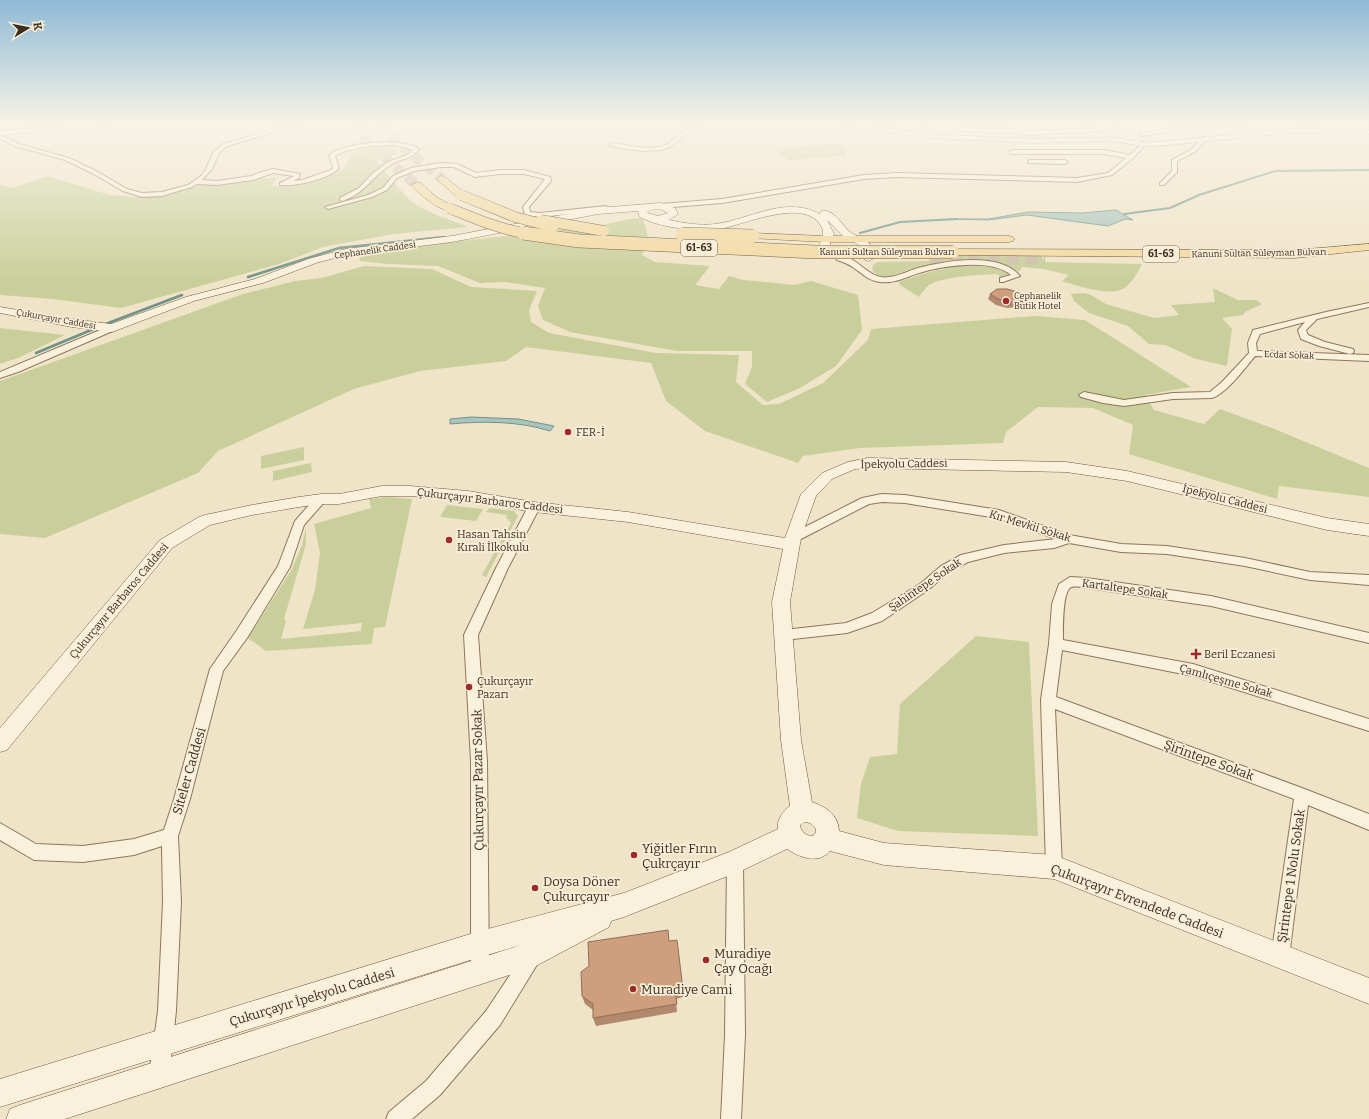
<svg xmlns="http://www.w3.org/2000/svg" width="1369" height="1119" font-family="Bitter,serif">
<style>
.green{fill:#c9cf9b}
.water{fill:#a9c4bc;stroke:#6f938a}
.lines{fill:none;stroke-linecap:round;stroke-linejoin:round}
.stream-far1{stroke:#6f938a;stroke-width:2}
.stream{stroke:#6f938a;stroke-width:2.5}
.primary-tunnel-far1{stroke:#ccc0a6;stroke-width:10;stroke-dasharray:10 5;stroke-linecap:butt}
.primary-tunnel{stroke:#ccc0a6;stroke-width:13;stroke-dasharray:13 6;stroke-linecap:butt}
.street-casing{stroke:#8d765c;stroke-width:2}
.secondary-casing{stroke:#6f573f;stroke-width:1}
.primary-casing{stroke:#5b4430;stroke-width:1}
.street{fill:#faf1dc;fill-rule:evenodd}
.secondary{fill:#faf1dc;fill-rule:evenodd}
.primary{fill:#f3d9a0;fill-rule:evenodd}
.primary-bridge-far1-casing{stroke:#5b4430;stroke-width:11;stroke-linecap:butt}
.primary-bridge-casing{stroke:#5b4430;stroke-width:14;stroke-linecap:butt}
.primary-bridge-far1{stroke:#f3d9a0;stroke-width:10}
.primary-bridge{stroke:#f3d9a0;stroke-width:13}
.wall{fill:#b2896c}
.shaded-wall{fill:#916f58}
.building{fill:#cf9f7d;stroke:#916f58}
.poi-dot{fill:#9e2a2b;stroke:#f7eed8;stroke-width:1.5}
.labels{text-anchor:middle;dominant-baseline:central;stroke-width:3.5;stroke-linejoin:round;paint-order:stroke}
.far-street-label{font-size:9px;fill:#3d2e20;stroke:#f7eed8}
.far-poi-label{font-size:9px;fill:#3d2e20;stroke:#f7eed8;text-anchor:start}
.shield{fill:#f7eed8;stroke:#756857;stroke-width:1}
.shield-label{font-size:10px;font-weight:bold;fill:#3d2e20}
.poi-label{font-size:11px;fill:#3d2e20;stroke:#f7eed8;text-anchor:start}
.street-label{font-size:11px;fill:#3d2e20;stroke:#f7eed8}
.near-street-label{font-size:13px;fill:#3d2e20;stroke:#f7eed8}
.near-poi-label{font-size:13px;fill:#3d2e20;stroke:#f7eed8;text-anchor:start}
</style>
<rect width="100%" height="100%" fill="#f0e4c8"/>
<path class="green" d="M837,143L845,148L846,157L838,156L788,160L776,150L801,146Z
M382,147L396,149L398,154L376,161C390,175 400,193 416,205C427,212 454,221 468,227L393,234L323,247L279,264L121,308L53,299L0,295V185L13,188L47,176L110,195L134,197L167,196L201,185L279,177L271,186L291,187L323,180L343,169L349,160L351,153L362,149Z
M643,218L649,240L642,255L655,262L710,266L695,285L719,289L729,276L743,280L794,285L811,281L858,295L862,330L836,366L800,388L767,402L745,384L752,367V351H677L570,332L543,320L538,306L545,288L505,282L480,283L438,266L387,264L360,261L359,253L369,251L506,236L539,225L598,226L629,219Z
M927,256H1041L1046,262L1142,264C1138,272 1133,281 1126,287C1113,298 1077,286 1062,281L1069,275L1044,269L1022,267L1019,272C977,248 927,263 884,278L879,277L872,270L873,265L877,262L930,261Z
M967,265L998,268L1009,274L1001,277L997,274C979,275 944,276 929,285C925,288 922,293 919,297L900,285L899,282C921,274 943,267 967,265Z
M364,266L432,269L471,287L537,291L529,310L531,322L549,333L656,353L739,355L736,382L763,405L779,404L823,383L868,340L871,329L1035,316L1085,320L1191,387L1145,395L1154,410L1204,424L1220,409L1272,428L1369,468V497L1279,486L1277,499L1129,454L1133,425L1093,408L1038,407L1006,432L1003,443L860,448L803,456L798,463L705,431L666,401L651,363L526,347L506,361L420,371L354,389L218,451L198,473L45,538L0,534V381L243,294L295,281L322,278Z
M1213,288L1238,300H1256L1262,304L1245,312L1243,315L1222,318L1232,329L1227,366L1196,359L1165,345L1149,344L1128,326L1089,313L1074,301L1071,294L1084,293L1091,295L1106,304L1154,318L1179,315L1171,305L1215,302Z
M0,328L65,335L18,358L0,364Z
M304,447V460L261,469V456Z
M311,463L312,472L273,481V471Z
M387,497L412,499L385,627L374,628L372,644L266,651L248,638L292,569L302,545L306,528V544L284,619L286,621L281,639L361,631L362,623L303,629L315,590L320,553L314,524L371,508L369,499Z
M447,505L483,509L476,521L440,517Z
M490,508L514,511L518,516L486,577L482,575L511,523L506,517L507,515L486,512Z
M976,636L1029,642L1038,836L898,831L857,818L861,784L870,757L897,754L900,704Z"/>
<path class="water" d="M1116,210L1133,220L1125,219L1108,226L1027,215L988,220L957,219H989L1028,212L1082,213Z
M471,417L518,419L554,426L550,431C518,421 484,421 450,424V419Z"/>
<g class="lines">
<path class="stream-far1" d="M1124,214L1170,208L1199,195L1275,171L1369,170
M860,233L900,222L957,219"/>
<path class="stream" d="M248,277L339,248L444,237
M103,325L182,295
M36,353L96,328"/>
<path class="primary-tunnel-far1" d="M354,124L372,148L417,185
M383,124L397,142L442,179"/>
<path class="primary-tunnel" d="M930,258H1045"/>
<g class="street-casing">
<path id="street" d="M292,124H303L227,146L219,153L212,169L202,180L217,181L251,176L261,172L273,169L300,174L299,178L293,181L302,180L331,170L333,168L329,155C343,142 404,137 419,149C411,160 403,158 392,164C373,175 365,194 342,201L340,200V198L359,188L372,174L388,162L409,154L412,150C395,141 352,146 335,156L339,168C330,179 294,187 280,185V183L294,176L273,173L253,180L217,185L197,184L192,187L162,196L142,197L123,191L92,173L65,160L15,146L0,139V135L19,144L69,158L96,171L127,189L142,193L162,192L188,185L201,176L206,169L214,151L223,144Z
M695,124H704L692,129L670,147L661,150L644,151L613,147L610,145L613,143C627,145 654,152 667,144C677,138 684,128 695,124Z
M920,124H926L929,137L924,136Z
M1301,124H1308L1317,131L1312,132Z
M1186,126L1188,127V129L1142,136L1139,134Z
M961,128L1012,129L1015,131L1012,133L959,131L958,130Z
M1109,128V130L1107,131L1023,135L1020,133L1023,131Z
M1203,137L1208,138L1196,151L1177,161V172L1164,185H1160V183L1172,171V160L1192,149Z
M1143,142L1146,144L1133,158L1112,175L1077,182L897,177L864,179L722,203L661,208L658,206L661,204L722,199L864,175L897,173L1077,178L1108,173L1126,158L1104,154H1011L1008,152L1011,150H1104L1130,155Z
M1030,160H1065L1068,162L1065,164L1028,163V161Z
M441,163L457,164L476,173L500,170H524L550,177L551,181L529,207L530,212L540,213L606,206L609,208L606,210L540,217L525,215L523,207L545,179L524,174H500L475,177L454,167H441L414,171L397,178L387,190L372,197L328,209L325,207L368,195L383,188L393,176L411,168Z
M837,256C856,253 868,281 889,277C899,276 908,271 918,268C945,261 999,251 1020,276L1003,282H1000V278L1011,275C991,258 942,266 919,273C906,277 894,284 880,282C869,281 863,274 854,268C849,264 843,262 837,260Z
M1369,303V307L1317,319L1306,330L1308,335L1325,342L1353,349L1354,351L1353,353L1350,354L1319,346L1301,339L1298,330L1305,322L1260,334L1256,343L1257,351L1369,355V361L1255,356C1246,367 1226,394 1212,398L1173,399L1124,406L1103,403L1081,397L1079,395L1084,392L1124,400L1173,393L1210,392L1222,382L1249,353L1248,343L1253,330L1326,312Z
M112,325L115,326L116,328L115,330L18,372L0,378V372Z
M882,494L905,495L999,510L1069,535L1121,544L1167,546L1245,558L1310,572L1369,575V585L1310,580L1245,566L1167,554L1121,552L1069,543L1054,548L1004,553L968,562L949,572L928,590L882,621L847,633L784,640L779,639L777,635L779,631L784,630L846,623L872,613L920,584L941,566L961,555L1004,545L1056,539L997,518L905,503L882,502L869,504L797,541H789L787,538L789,535L862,498Z
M321,495L325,496L327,499L304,525L290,567L247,638L223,671L190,799L178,836L181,902L176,1011L169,1075L166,1082L159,1085L152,1082L149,1075L158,1011L163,902L162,846L134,855L83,862L34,860L0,840V823L36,844L83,846L134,839L164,830L174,799L210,669L237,630L278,566L295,521L317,496Z
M534,503L538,504L540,507L508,568L478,635L487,761L489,971L486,977L480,980L474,977L471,971V761L464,635L496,568L528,507L530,504Z
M1070,577L1087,578L1211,596L1369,633V643L1211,606L1087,588C1082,587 1075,586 1071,587C1062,592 1063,630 1063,640L1193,664L1369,719V731L1193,676L1062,650L1056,697L1302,788L1369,814V830L1308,805L1289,957L1286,963L1280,966L1274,963L1271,957L1294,799L1055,709L1062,867L1060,873L1054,875L1048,873L1046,867L1041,700L1049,644L1052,604L1059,584Z
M735,854L741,856L743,862L745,1035L741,1119H721L725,1035L727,862L729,856Z
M532,948L538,951L541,957L538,963L500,1025L440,1095L412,1119H386L389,1112L426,1081L486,1011L526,951Z"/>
</g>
<g class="secondary-casing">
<path id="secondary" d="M85,124H116L112,126L0,135V131Z
M842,124H863L927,134L1034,139L1111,137L1143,142H1159L1290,129L1369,130V134L1290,133L1159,146H1143L1111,141L1034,143L927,138L846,126Z
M1086,124C1095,124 1121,126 1127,131C1121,136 1093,129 1086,124Z
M661,203L675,208L678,214L669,220C684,223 700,226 715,224C749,220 785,195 820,214L821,211C833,208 842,225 850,232C858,238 869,239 873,249C874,251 874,255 874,258L869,261L865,260L863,249L859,245L843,236L827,220L834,234L830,243L831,248L845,258L840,261L825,254L820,246C820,238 826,234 821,226C805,196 741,226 716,230C698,232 654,227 639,216L638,211L598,214L452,242L346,255L316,263L263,283L194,301L112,332L72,327L0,313V307L72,319L111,324L186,297L255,279L308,259L346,249L452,236L598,208ZM660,209L668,213L658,216L647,213L650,210Z
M868,458L1066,462L1127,471L1327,518L1369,524V536L1327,530L1127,481L1066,472L868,468L855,469L832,479L816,496L801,538L790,602L801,740L812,802C826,807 838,814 839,831L884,843L1054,855L1369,978V1004L1054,879L884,865L830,851C818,865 799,857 787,849L743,870L624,917L611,921L609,927L534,967L65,1119H6L10,1109L20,1105L521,945L480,957L0,1107V1079L480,931L624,893L729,852L778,829C776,821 783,811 790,806L781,740L772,602L783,549L628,522L534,512L468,501L410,496H382L339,504H321L299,507L252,515L210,525L172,548L7,750L0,752V728L160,540L199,517L205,515L252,505L299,497L321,494H339L382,486H410L468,491L534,502L628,512L785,538L801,494L822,473L848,462ZM805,822L810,823L816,829V832L813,836C806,836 801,832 800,825Z"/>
</g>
<g class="primary-casing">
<path id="primary" d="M442,176L445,177L465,193L466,195L465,197H457L439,181L437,179L439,177Z
M417,182L421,183L436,197L453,206L454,208L453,210C440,213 419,194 412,185Z
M753,233L825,236H1009L1013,237L1015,239L1013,241L1009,242H825L749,238L747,236L749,234Z
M1369,244V250L1295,258L953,255L949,254L947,252L949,250L953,249L1295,250Z"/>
</g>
<use href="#street" class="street"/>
<use href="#secondary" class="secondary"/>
<use href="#primary" class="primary"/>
<g class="primary-bridge-far1-casing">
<path id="primary-bridge-far1" d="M461,195L515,217L553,227
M449,208C476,219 501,230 530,234
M541,220L604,231"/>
</g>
<g class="primary-bridge-casing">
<path id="primary-bridge" d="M523,233L579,241L816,252H953
M682,234L753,236"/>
</g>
<use href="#primary-bridge-far1" class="primary-bridge-far1"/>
<use href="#primary-bridge" class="primary-bridge"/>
</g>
<path class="wall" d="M1193,124H1245L1244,126L1230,127L1229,128L1204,129Z
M1007,289L1024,303L1017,307L1007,308L996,305L988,299L990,294Z
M669,941L683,989V997L676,999L677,1012L596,1026L593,1018V1010L585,1004L582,996Z"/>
<path class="shaded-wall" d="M1026,298L1024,303L1017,307L1019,302Z"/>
<path class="building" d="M997,289H1007L1018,292L1026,298L1019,302H1009L998,299L990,294Z
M668,930L669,941L677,940L683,989L675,991L677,1004L593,1018V1004L582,996L581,972L589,966L588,942Z"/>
<linearGradient id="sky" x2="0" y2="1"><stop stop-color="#8fbad6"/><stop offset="0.44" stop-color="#f8f3e6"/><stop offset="1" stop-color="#f8f3e6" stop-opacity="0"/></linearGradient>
<rect width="1369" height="281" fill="url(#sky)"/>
<g class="poi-dot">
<circle cx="1006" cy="301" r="4"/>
<circle cx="568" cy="432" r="4"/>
<circle cx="449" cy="540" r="4"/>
<path d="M1194 648h4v4h4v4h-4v4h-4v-4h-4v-4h4z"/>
<circle cx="469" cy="687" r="4"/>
<circle cx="634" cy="855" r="4"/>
<circle cx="535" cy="888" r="4"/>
<circle cx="706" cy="960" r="4"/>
<circle cx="633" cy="989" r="4"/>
</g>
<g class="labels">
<g class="far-street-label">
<text transform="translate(375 250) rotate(-8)">Cephanelik Caddesi</text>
<text x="887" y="252">Kanuni Sultan Süleyman Bulvarı</text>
<text transform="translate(1259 253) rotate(-1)">Kanuni Sultan Süleyman Bulvarı</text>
<text transform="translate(56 319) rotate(10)">Çukurçayır Caddesi</text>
<text transform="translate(1289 355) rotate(2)">Ecdat Sokak</text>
</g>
<g class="far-poi-label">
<text x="1014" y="296">Cephanelik<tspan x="1014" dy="10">Butik Hotel</tspan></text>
</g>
<g class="shield">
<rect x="681" y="240" width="36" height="16" rx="3"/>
<rect x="1143" y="246" width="36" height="16" rx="3"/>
</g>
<g class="shield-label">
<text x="699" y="248">61-63</text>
<text x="1161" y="254">61-63</text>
</g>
<g class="poi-label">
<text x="576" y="432">FER-İ</text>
<text x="457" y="534">Hasan Tahsin<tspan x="457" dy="13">Kırali İlkokulu</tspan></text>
<text x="1204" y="654">Beril Eczanesi</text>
<text x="477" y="681">Çukurçayır<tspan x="477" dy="13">Pazarı</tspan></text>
</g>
<g class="street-label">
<text transform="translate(904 464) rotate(-1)">İpekyolu Caddesi</text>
<text transform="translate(1225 499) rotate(14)">İpekyolu Caddesi</text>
<text transform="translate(490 501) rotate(7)">Çukurçayır Barbaros Caddesi</text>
<text transform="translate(1030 526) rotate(17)">Kır Mevkii Sokak</text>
<text transform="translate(925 585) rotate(-34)">Şahintepe Sokak</text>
<text transform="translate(1125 589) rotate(8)">Kartaltepe Sokak</text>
<text transform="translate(119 601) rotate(-50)">Çukurçayır Barbaros Caddesi</text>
<text transform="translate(1226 681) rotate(16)">Çamlıçeşme Sokak</text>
</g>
<g class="near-street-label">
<text transform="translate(1209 760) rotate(20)">Şirintepe Sokak</text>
<text transform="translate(189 771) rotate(-74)">Siteler Caddesi</text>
<text transform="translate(478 780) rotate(-91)">Çukurçayır Pazar Sokak</text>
<text transform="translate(1291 876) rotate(-82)">Şirintepe 1 Nolu Sokak</text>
<text transform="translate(1137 901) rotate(21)">Çukurçayır Evrendede Caddesi</text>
<text transform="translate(312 997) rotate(-17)">Çukurçayır İpekyolu Caddesi</text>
</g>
<g class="near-poi-label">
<text x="642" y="848">Yiğitler Fırın<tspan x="642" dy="15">Çukrçayır</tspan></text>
<text x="543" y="881">Doysa Döner<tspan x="543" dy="15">Çukurçayır</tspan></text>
<text x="714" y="953">Muradiye<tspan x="714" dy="15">Çay Ocağı</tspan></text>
<text x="641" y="989">Muradiye Cami</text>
</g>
</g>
<g transform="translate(28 28) rotate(80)" stroke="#f7eed8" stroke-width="3" paint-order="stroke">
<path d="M0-3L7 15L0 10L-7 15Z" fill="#3d2e20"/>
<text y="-6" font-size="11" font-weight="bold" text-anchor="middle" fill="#3d2e20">K</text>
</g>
</svg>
